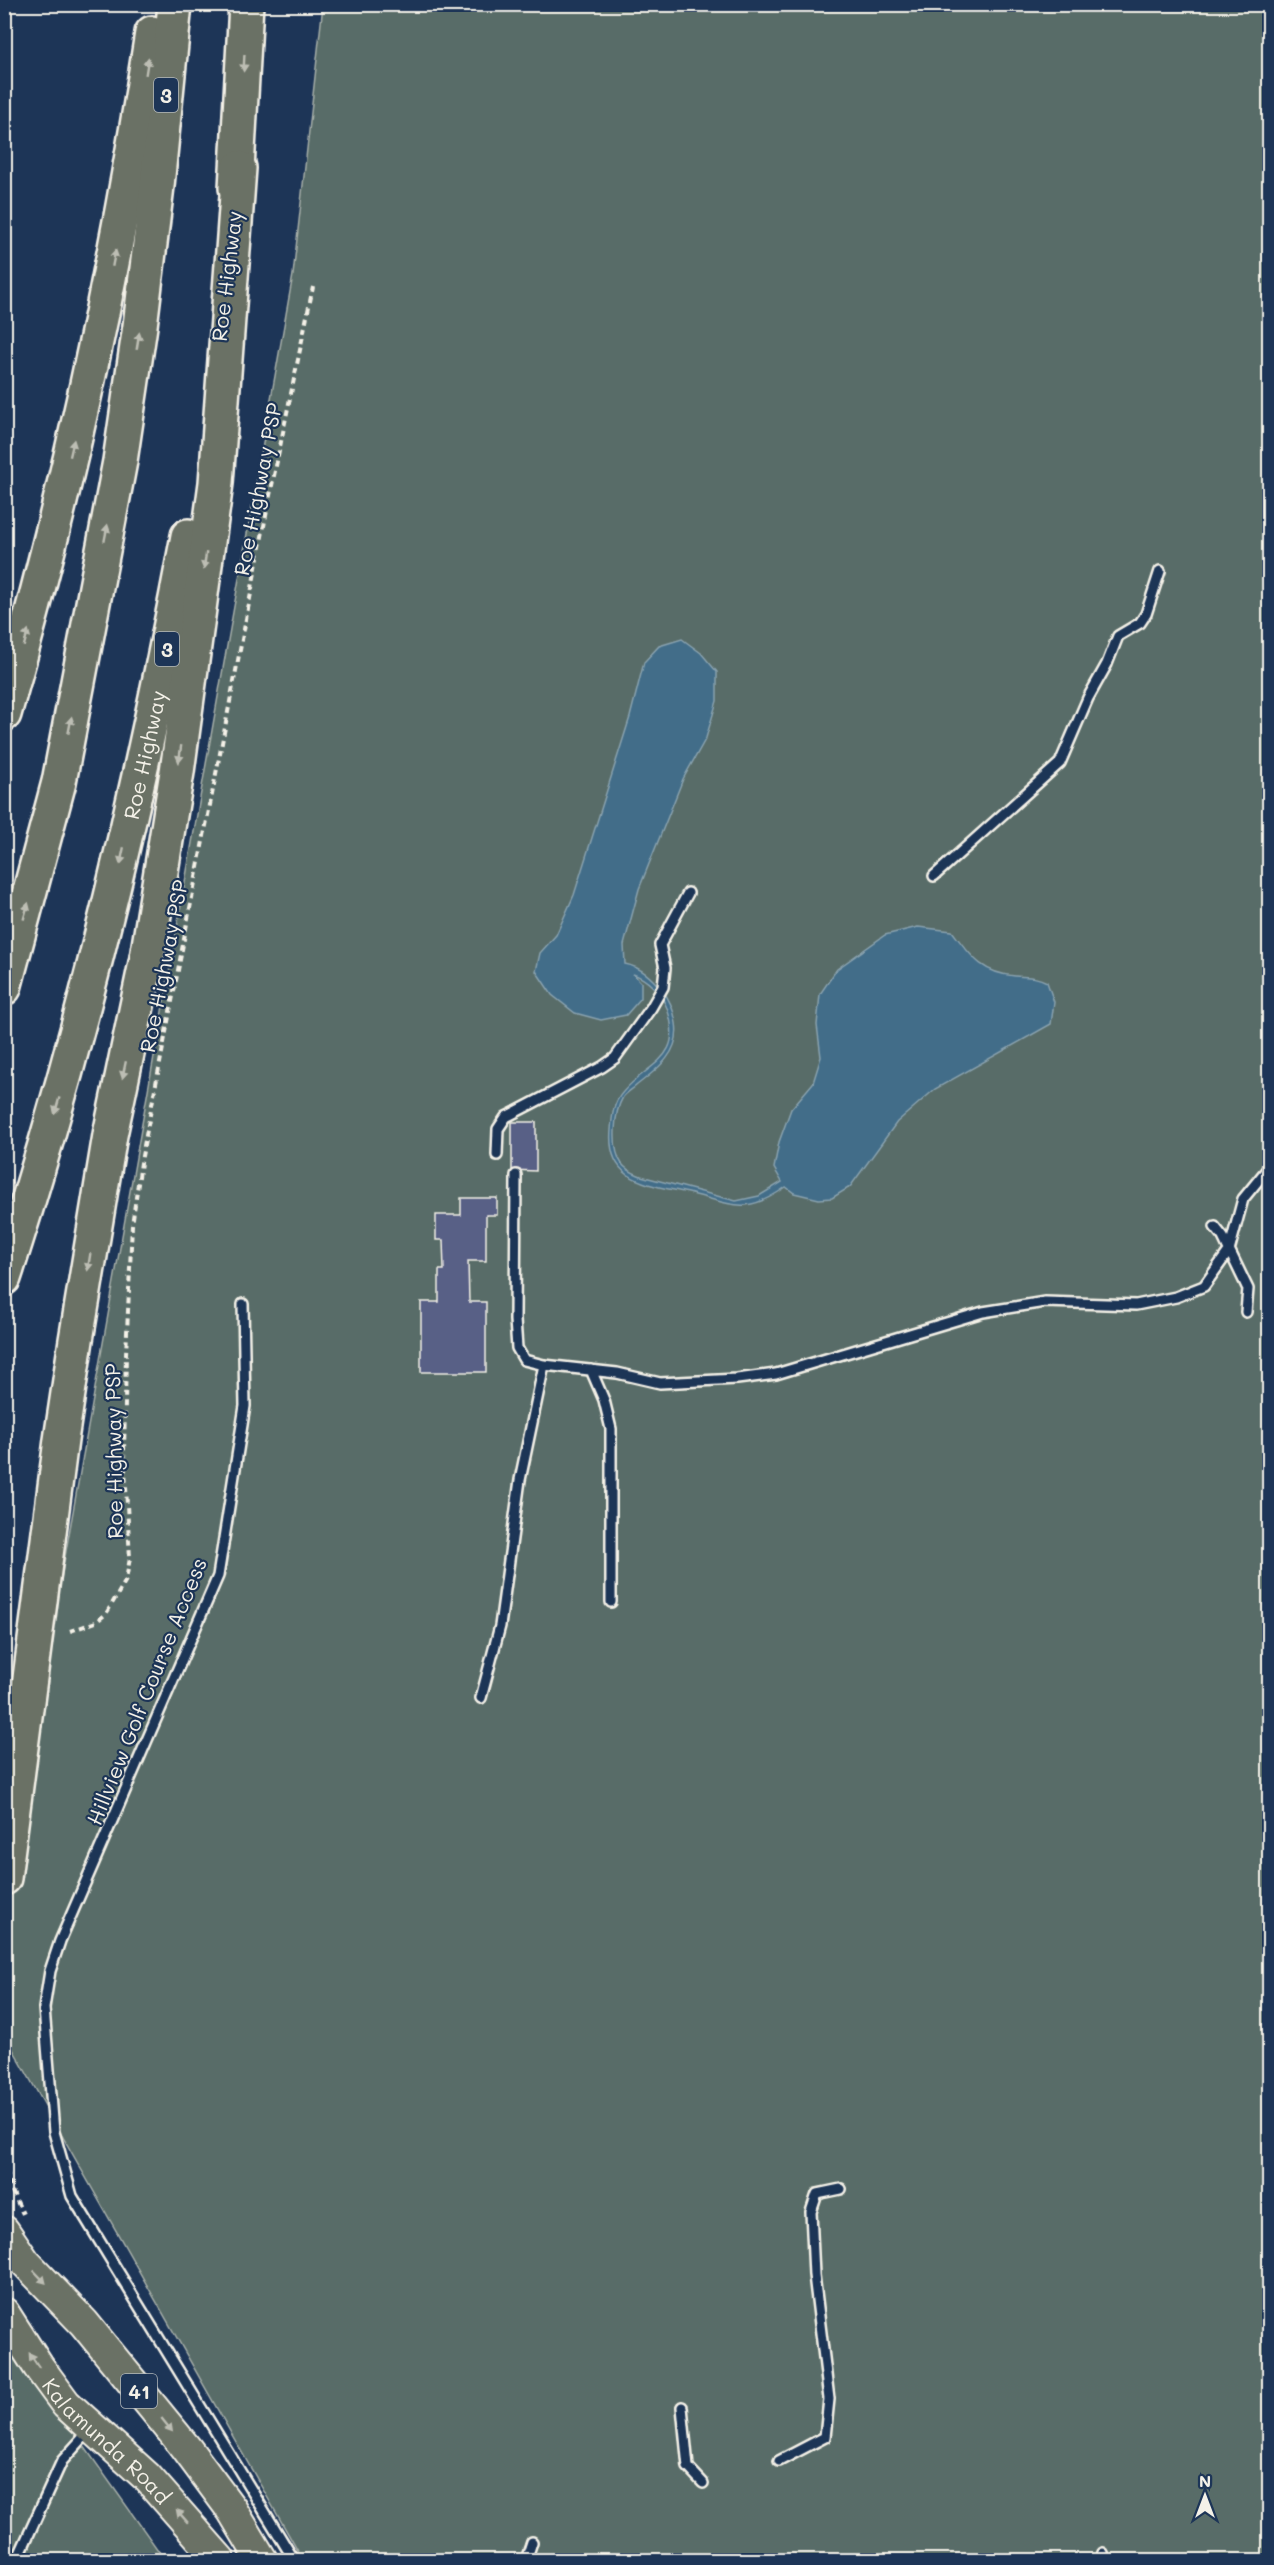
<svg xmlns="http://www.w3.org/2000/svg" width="1274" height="2565" font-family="Mali,sans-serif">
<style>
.green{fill:#586c68;stroke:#a6aea8;stroke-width:1.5}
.water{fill:#426d89;stroke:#89a2af;stroke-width:1.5}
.building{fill:#596086;stroke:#f4f1e8;stroke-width:1.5}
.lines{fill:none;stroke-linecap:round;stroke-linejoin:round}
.lane-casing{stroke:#f4f1e8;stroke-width:14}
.primary-casing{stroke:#f4f1e8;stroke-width:34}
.highway-casing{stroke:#f4f1e8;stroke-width:38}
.path{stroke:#f4f1e8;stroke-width:4;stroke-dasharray:6 4.5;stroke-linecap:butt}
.lane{stroke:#1d3557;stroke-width:9}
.primary{stroke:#6b7165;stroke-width:30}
.highway{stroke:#6b7165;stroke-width:33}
.oneway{fill:#bdbeb4}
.labels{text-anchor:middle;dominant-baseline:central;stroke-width:4.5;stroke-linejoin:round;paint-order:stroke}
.shield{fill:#1d3557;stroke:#b4b9bc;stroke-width:1.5}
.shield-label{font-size:20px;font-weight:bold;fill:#f4f1e8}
.street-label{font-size:21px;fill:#f4f1e8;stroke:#1d3557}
</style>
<rect width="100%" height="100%" fill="#1d3557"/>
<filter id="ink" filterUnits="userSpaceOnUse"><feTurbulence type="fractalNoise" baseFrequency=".0167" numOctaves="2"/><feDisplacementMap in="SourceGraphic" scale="12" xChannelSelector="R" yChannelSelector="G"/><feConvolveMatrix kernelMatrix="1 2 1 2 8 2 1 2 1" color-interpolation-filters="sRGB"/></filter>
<g filter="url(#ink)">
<path class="green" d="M323,5H1269V2560H303L5,2035V1894L293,275Z
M5,2335L165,2560H5Z"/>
<path class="water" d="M682,639L701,653L717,672V701L706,738L683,779L639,889L624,945L625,964C641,967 652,978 662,990C670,999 674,1011 676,1023C681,1052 658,1069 637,1085C633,1089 627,1092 623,1097C614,1112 611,1149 622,1164C627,1171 634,1173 641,1176L736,1201L759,1196L782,1182L774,1168L779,1142L791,1109L813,1083L821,1057L817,1025L820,994L837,969L885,935L918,927L952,931C971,956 981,973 1015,976C1027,977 1036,976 1047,982L1054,1002L1051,1024L935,1089L897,1122L850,1187L832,1198L819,1199L794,1193L786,1187C746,1215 735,1205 692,1194C651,1184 606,1184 611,1130C612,1116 613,1103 623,1092C648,1062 685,1060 667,1008C661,993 648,979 633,974L641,982V998L626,1015L601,1020L575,1013L552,995L536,971L540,953L556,935L574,895L630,717L644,662L659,646Z"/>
<path class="building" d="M512,1122H536V1171L512,1170Z
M461,1198H497V1215H486V1261H468L469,1302H486V1372H421V1302H439V1270H444L443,1240H436V1215H461Z"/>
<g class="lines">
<g class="lane-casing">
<path id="lane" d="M934,876L1060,763L1088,698L1107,664L1118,636L1140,623L1146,614L1160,571
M497,1155L498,1129L506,1117L602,1067L615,1058L651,1008L663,987L665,968L660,945L688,893
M516,1175L515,1320L517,1348L524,1360L544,1365L617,1373L660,1383L737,1379L776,1374L983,1312L1045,1302L1136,1305L1176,1297L1204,1286L1229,1251L1243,1199L1270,1166
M1215,1227L1223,1237L1248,1289L1246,1312
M243,1304L245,1406L218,1576L60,1941L50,1971L44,2008L54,2132L72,2196L294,2560
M591,1370L604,1400L611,1429V1602
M481,1698L500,1626L520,1480L544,1365
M682,2407L688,2467L703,2483
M779,2461L825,2437L829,2399L814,2275L811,2212L817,2194L841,2189
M1103,2553L1105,2560
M17,2560L62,2461L90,2430
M526,2560L532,2542"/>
</g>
<g class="primary-casing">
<g id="primary">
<path d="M4,2231L25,2262L84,2323L186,2448L232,2510L262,2560"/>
<path id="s1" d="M4,2313L38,2366L66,2404L147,2477L220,2560"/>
</g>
</g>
<g class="highway-casing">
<g id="highway">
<path d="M236,188L246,4"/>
<path d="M4,714C68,490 117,263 152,33"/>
<path d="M4,988L59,782L120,461L140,326L157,186L175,4"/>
<path id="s2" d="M4,1278C83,1035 141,787 188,536"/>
<path d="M4,1878L61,1440L76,1340L110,1135L147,958L177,772L216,483L239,168"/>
</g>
</g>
<path class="path" d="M70,1631L96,1622L106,1614L126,1580L130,1558L124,1452L126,1354L132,1225L142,1156L270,495L313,287
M4,2161L12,2191L23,2214"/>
<use href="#lane" class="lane"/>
<use href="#primary" class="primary"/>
<use href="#highway" class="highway"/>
</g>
<defs><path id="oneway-solid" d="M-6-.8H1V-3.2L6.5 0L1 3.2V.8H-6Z" transform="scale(1.5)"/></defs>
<g class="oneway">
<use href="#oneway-solid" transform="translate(244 63) rotate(93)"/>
<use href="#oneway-solid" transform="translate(147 66) rotate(-81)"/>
<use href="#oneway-solid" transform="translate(114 258) rotate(-79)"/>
<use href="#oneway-solid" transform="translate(138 341) rotate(-81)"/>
<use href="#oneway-solid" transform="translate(72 448) rotate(-77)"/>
<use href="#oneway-solid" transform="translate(106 533) rotate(-79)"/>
<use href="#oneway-solid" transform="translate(205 561) rotate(98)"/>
<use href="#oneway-solid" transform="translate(26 638) rotate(-75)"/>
<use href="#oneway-solid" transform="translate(70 725) rotate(-79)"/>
<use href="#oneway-solid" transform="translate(180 754) rotate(98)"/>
<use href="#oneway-solid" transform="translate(122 856) rotate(102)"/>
<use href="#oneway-solid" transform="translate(26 911) rotate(-74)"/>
<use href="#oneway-solid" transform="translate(124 1070) rotate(102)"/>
<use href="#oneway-solid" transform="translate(57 1106) rotate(106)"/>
<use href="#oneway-solid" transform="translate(89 1262) rotate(99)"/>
<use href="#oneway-solid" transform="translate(40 2277) rotate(46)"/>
<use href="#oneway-solid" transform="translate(34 2360) rotate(-124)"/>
<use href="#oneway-solid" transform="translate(167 2425) rotate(51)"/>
<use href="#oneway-solid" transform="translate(182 2516) rotate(-131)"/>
</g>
</g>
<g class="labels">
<g class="shield">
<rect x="154" y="78" width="24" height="34" rx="4.5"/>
<rect x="155" y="632" width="24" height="34" rx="4.5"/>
<rect x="121" y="2374" width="36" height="34" rx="4.5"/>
</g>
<g class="shield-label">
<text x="166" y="95">3</text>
<text x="167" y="649">3</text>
<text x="139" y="2391">41</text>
</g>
<g class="street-label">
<text transform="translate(226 276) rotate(-83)">Roe Highway</text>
<text transform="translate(257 489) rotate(-79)">Roe Highway PSP</text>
<text stroke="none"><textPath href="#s2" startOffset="542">Roe Highway</textPath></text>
<text transform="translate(163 966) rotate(-79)">Roe Highway PSP</text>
<text transform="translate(113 1451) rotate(-91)">Roe Highway PSP</text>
<text transform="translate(146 1691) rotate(-68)">Hillview Golf Course Access</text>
<text stroke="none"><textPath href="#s1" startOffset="165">Kalamunda Road</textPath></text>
</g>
</g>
<rect width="1274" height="2565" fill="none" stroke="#1d3557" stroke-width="24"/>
<rect x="12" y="12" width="1250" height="2541" fill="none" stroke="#f4f1e8" stroke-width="2" filter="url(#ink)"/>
<g transform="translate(1205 2496)" stroke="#1d3557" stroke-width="4.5" paint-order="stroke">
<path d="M0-4.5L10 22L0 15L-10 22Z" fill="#f4f1e8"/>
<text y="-9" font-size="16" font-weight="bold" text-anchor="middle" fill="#f4f1e8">N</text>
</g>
</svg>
